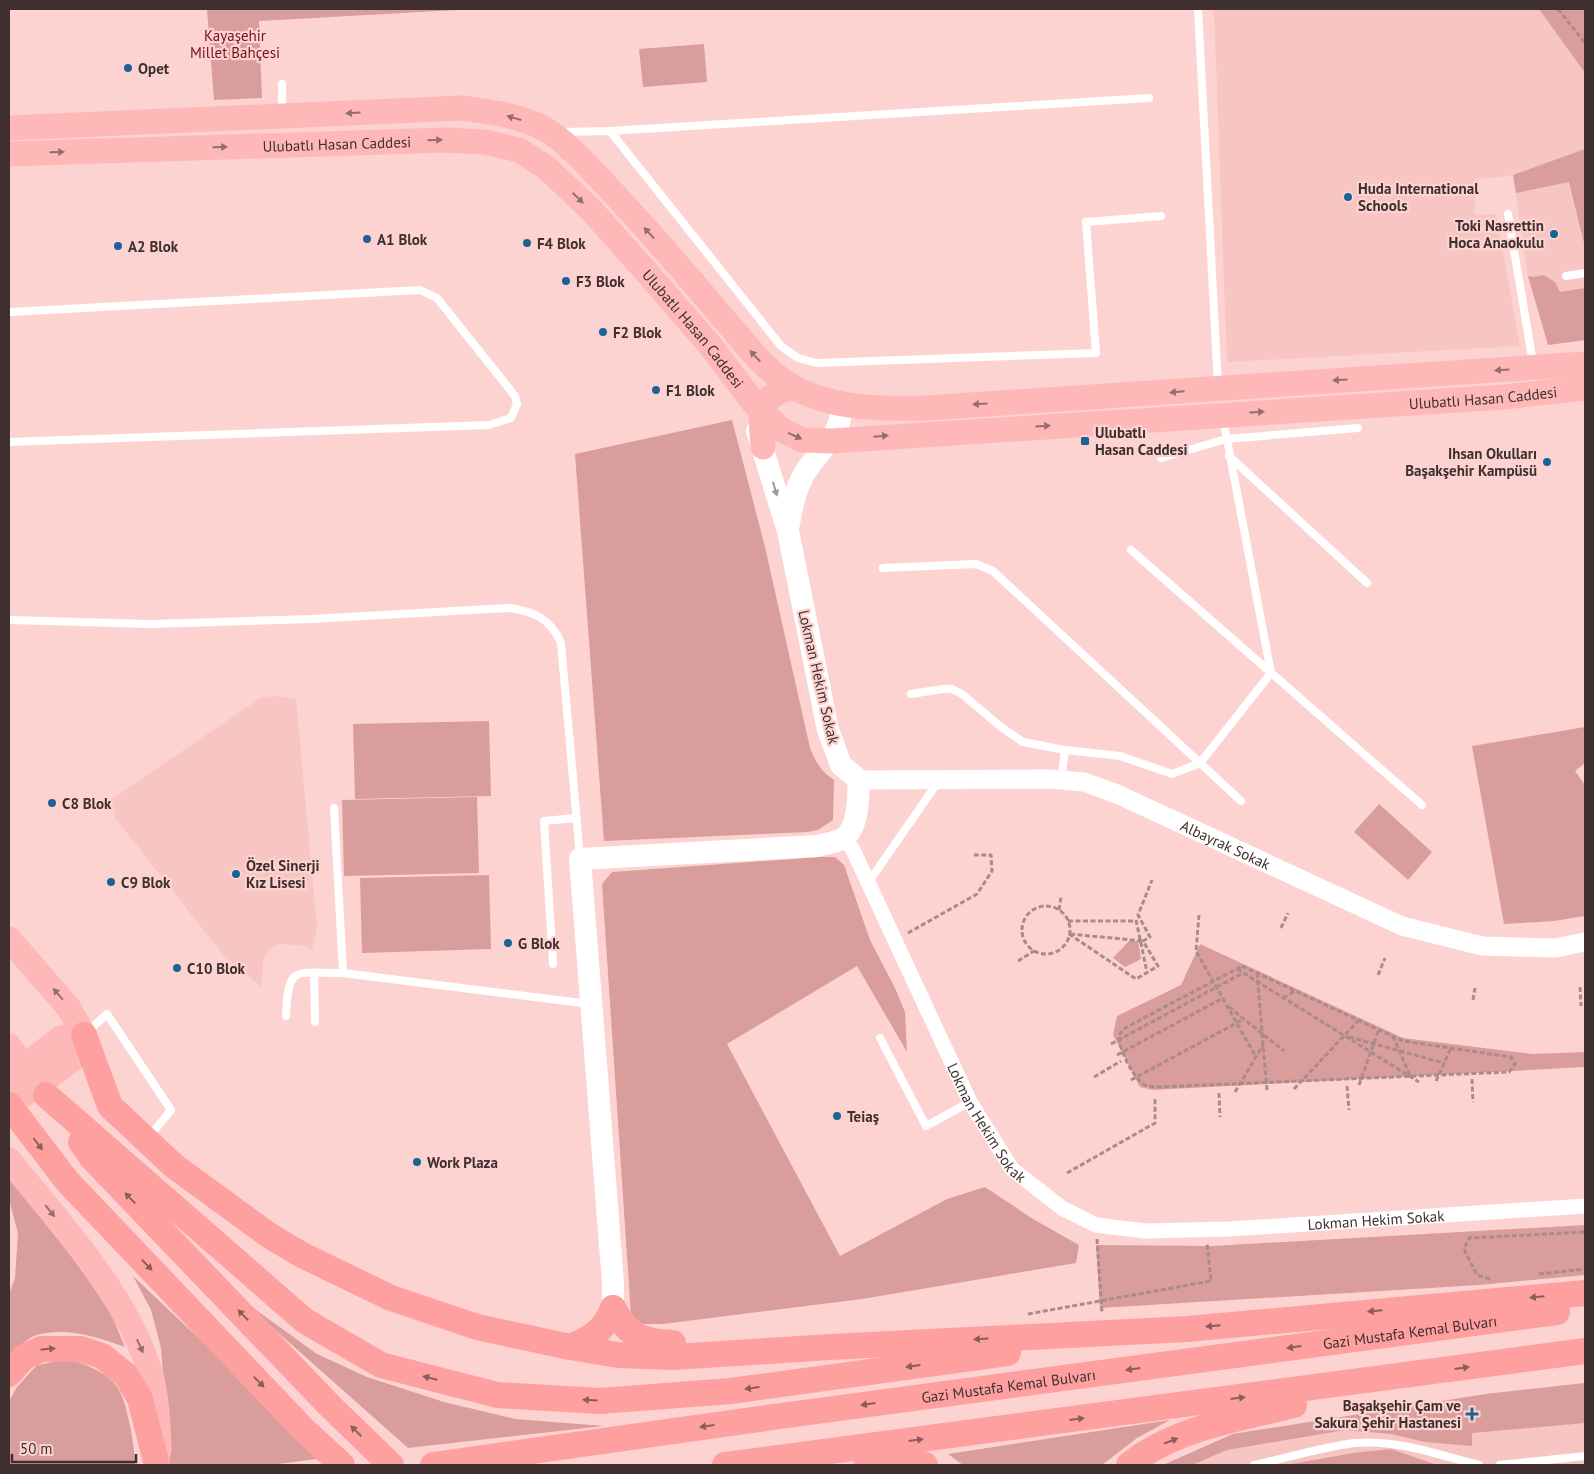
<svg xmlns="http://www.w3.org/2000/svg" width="1594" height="1474" viewBox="0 0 1594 1474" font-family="'PT Sans',sans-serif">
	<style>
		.built { fill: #f7c5c2 }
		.green { fill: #d99d9b }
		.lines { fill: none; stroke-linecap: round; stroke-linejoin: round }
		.path { stroke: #aa8b8a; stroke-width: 3; stroke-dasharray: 5 2.5; stroke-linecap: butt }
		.service { stroke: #fff; stroke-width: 8 }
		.minor { stroke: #fff; stroke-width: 15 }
		.tertiary { stroke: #fff; stroke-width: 19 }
		.secondary { stroke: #fff; stroke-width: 22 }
		.primary { stroke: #feb8b8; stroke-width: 25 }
		.trunk { stroke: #fea0a0; stroke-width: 26 }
		.oneway { fill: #956d6d }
		.oneway2 { fill: #9f9797 }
		.oneway3 { fill: #8b5c5c }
		.poi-dot { fill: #1c6296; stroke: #fdd3d1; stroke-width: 2 }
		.labels { text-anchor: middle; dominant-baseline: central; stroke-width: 4.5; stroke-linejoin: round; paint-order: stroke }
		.park-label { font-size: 15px; fill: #750e1c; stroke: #fdd3d1 }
		.poi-label { font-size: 15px; font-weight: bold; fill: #3f2f2f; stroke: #fdd3d1; text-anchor: start }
		.street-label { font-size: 15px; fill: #3f2f2f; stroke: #fdd3d1 }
	</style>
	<rect width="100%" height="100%" fill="#fdd3d1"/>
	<!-- built -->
	<path class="built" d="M 1214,9 L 1539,9 L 1585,73 L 1585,340 L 1548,345 L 1528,276 L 1513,175 L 1474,180 L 1475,215 L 1496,214 L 1520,346 L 1227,362 Z
		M 279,696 L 296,699 L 317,928 L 312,950 L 305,946 L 285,944 L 275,945 L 268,951 L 263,960 L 262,987 L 224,956 L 116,819 L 110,800 L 262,697 Z
		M 1585,1383 L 1585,1465 L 1163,1465 L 1233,1434 L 1486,1394 Z"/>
	<!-- green -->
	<path class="green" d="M 207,9 L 475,9 L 259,21 L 262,98 L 214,100 Z
		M 1539,9 L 1585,9 L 1585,73 Z
		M 704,44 L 707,82 L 643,87 L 639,49 Z
		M 1585,149 L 1585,247 L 1569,182 L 1516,193 L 1513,175 Z
		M 1544,275 L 1555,282 L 1560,292 L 1585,288 L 1585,340 L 1548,345 L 1528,276 L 1534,277 Z
		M 732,420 L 765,547 L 810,748 C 816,763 821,771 834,780 L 833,820 L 818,830 L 807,832 L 604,841 L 575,454 Z
		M 489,721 L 491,796 L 355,799 L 353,724 Z
		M 1585,727 L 1585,763 L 1575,771 L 1585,785 L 1585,916 L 1554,921 L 1504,924 L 1472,746 Z
		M 477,797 L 479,873 L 344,876 L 342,800 Z
		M 1379,804 L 1432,852 L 1408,880 L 1354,832 Z
		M 820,857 L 835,857 L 844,865 L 870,940 L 895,988 L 905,1012 L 907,1052 L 857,966 L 727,1044 L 840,1256 L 947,1199 L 985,1187 L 1033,1219 L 1079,1245 L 1076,1263 L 862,1299 L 663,1324 L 639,1324 L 631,1315 L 602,884 L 612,872 Z
		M 489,875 L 491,949 L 362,953 L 360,878 Z
		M 1129,941 L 1138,941 L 1141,959 L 1125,967 L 1113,958 Z
		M 1200,944 L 1403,1038 L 1533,1054 L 1585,1052 L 1585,1067 L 1152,1090 L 1140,1087 L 1113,1035 L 1117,1016 L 1181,985 Z
		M 9,1177 L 39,1211 L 109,1309 L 125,1347 C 97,1337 67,1327 37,1335 C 28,1337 17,1349 9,1355 L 9,1294 L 15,1278 L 18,1233 L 9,1200 Z
		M 1585,1225 L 1585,1275 L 1479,1285 L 1100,1308 L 1096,1245 L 1212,1246 Z
		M 133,1276 L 325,1458 L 270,1465 L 170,1465 L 161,1348 L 151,1310 Z
		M 238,1297 L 317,1354 L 367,1377 L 444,1402 L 515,1419 L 604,1426 L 408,1448 Z
		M 68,1359 C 85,1364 102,1370 115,1384 C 127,1397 135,1448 135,1465 L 9,1465 L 9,1401 L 17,1387 L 37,1365 Z
		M 1585,1383 L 1585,1423 L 1472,1433 L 1472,1446 L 1425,1442 L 1391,1434 L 1345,1430 L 1227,1450 L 1192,1465 L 1163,1465 L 1233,1434 L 1486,1394 Z
		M 1170,1420 L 1137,1438 L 1102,1465 L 963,1465 L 948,1454 Z
		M 1391,1449 L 1437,1465 L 1286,1465 L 1353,1453 Z"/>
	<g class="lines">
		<!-- path -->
		<path class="path" d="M 1558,9 L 1585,43
			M1022 930a24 24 0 1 1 48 0a24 24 0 1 1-48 0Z
			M 1059,910 L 1061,897
			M 1199,915 L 1196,951 L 1256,1057
			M 1136,920 L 1147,972
			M 1068,921 L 1135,921
			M 1281,928 L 1288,913
			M 908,933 L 977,894 L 992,871 L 991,855 L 974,855
			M 1069,934 L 1136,979 L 1158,966 L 1143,941 L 1150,937 L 1138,915 L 1152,880
			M 1070,934 L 1143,941
			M 1018,961 L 1034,951
			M 1242,966 L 1403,1041 L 1511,1057 L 1515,1064 L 1509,1072 L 1159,1087 C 1156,1086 1151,1087 1147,1086 C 1134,1081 1118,1048 1119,1035 L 1125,1028 Z
			M 1237,969 L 1419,1082
			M 1257,973 L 1267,1090
			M 1378,975 L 1385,958
			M 1580,987 L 1581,1006
			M 1283,998 L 1295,991
			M 1473,1000 L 1475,988
			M 1229,1007 L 1284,1051
			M 1393,1036 L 1410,1076
			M 1349,1037 L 1444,1063
			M 1111,1044 L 1243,973
			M 1117,1055 L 1223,998
			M 1094,1077 L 1121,1061
			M 1472,1079 L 1473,1102
			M 1131,1080 L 1244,1019
			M 1436,1081 L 1451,1048
			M 1359,1085 L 1379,1029
			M 1347,1086 L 1349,1110
			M 1294,1089 L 1359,1020
			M 1235,1092 L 1263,1045
			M 1219,1093 L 1220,1117
			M 1067,1173 L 1155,1123 L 1155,1097
			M 1097,1239 L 1102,1313
			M 1539,1274 L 1585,1269
			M 1490,1279 L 1477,1275 L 1464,1249 L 1469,1238 L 1585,1232
			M 1028,1314 L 1211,1281 L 1207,1243"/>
		<!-- service -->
		<path class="service" d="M 1198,9 L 1218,386
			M 282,84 L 282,112
			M 610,131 L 781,346 L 798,358 L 817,363 L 1096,353 L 1086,222 L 1161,216
			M 561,132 L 610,131 L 1149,98
			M 1508,214 L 1533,363
			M 1566,276 L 1585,273
			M 9,312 L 420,290 L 437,298 L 515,396 L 517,404 L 511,418 L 489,425 L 9,442
			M 1229,456 L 1367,583
			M 1161,458 L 1226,439 L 1358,428
			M 1131,550 L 1422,805
			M 883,568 L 976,564 L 993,571 L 1241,801
			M 9,620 L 152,624 L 312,619 L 508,608 C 534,611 551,619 561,643 L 580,857
			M 911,694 L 943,689 L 952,689 L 962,694 L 1001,727 L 1023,742 L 1065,750 L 1120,756 L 1172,774 L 1200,763 L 1271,673 L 1223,418
			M 1061,780 L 1065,750
			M 334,808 L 343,973 L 590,1004
			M 868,883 L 938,782
			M 553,964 L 544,821 L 576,818
			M 314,973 L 315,1022
			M 286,1016 C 288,962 296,974 343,973
			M 87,1032 L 107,1014 L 171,1110 L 149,1137
			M 880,1038 L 926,1126 L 970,1102
			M 1254,1465 C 1287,1458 1322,1447 1355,1443 C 1396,1439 1439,1455 1479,1465
			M 1500,1465 L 1585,1456"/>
		<!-- minor -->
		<path class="minor" id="s1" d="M 844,838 L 853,850 L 970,1102 L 1012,1169 L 1062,1208 L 1096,1225 L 1145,1231 L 1230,1229 L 1585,1206"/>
		<!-- tertiary -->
		<path class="tertiary" id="s2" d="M 859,780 L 1049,779 L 1084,782 L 1117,794 L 1402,926 L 1482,946 L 1555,948 L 1585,942"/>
		<!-- secondary -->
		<path class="secondary" d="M 788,528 C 792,510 794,492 803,476 C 816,451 846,435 840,403
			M 613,1308 L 613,1283 L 580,859 L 817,846 C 825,844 837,842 844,838 C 859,827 858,797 859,780 L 841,765 L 828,730 L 788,531 L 757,431"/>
		<!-- primary -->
		<g class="primary">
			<path d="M 9,128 L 462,108 C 491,112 525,116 550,132 C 574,149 598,177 618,198 C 654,237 689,277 723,318 C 745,342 764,371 793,387 C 833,409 882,409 926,408 L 1585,364"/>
			<path id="s3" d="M 9,154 L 445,140 L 485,142 L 519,150 L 547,168 L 593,212 L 649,275 L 709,344 L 753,402 L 780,429 L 802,440 L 832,441 L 1504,397 L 1585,388"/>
			<path d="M 763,447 C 761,413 754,398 793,387"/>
			<path d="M 9,939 L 69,1008 L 84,1035 L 76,1057 L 9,1105"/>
			<path d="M 9,1046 L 34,1079"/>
			<path d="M 9,1078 L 61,1038 L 84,1035"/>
			<path d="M 9,1160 C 58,1221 119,1286 146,1360 C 157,1387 158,1421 159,1450"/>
		</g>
		<!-- trunk -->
		<g class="trunk">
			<path d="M 84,1035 L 110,1106 L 174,1166 L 270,1236 L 302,1255 L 391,1298 L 477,1327 L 570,1347 L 618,1355 L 673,1357 L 831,1347 L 1187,1329 L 1585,1293"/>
			<path d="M 46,1095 L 305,1321 L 381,1365 L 497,1395 L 600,1401 L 731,1391 L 1008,1353"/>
			<path d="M 9,1105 L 67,1181 L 303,1429 L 342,1465"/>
			<path d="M 81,1142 L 93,1159 L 329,1405 L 391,1465"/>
			<path d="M 613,1308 C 629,1336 640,1342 673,1343"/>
			<path d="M 570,1347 C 592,1338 604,1331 613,1308"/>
			<path d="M 9,1374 L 24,1357 L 41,1349 L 81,1349 L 102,1356 L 126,1375 L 140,1399 L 157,1465"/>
			<path d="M 866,1459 L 903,1460 L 925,1465"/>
			<path id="s4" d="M 433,1465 L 773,1417 L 1557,1312"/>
			<path d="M 725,1465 L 1585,1351"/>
			<path d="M 1129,1465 C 1174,1428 1239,1419 1294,1405"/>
		</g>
	</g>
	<!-- one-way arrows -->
	<defs><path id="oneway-solid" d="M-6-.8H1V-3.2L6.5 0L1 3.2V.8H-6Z" transform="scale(1.25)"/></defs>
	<g class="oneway">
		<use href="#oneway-solid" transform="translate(353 113) rotate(177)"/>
		<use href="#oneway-solid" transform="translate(514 118) rotate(-164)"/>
		<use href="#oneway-solid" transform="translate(435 140) rotate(-2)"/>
		<use href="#oneway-solid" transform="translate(220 147) rotate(-2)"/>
		<use href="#oneway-solid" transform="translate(57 152) rotate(-2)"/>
		<use href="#oneway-solid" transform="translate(578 198) rotate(44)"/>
		<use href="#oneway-solid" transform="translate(649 233) rotate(-133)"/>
		<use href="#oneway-solid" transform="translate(755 356) rotate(-133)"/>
		<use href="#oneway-solid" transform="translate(1502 370) rotate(176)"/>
		<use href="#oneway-solid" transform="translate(1340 380) rotate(176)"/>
		<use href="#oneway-solid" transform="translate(1177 392) rotate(175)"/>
		<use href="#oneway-solid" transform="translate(980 404) rotate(177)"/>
		<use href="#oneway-solid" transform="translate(1257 412) rotate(-3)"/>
		<use href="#oneway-solid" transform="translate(1043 426) rotate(-3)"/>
		<use href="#oneway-solid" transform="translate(795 436) rotate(24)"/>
		<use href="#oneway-solid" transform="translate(881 436) rotate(-5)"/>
		<use href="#oneway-solid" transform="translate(58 994) rotate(-131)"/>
		<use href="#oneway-solid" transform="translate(50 1211) rotate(51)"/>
		<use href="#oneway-solid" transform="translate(140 1346) rotate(66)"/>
	</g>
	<use class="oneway2" href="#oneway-solid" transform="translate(775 489) rotate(74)"/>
	<g class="oneway3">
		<use href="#oneway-solid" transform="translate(38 1144) rotate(53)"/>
		<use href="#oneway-solid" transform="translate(130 1198) rotate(-134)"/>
		<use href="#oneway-solid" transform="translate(147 1265) rotate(46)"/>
		<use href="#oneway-solid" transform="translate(1537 1297) rotate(175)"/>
		<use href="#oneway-solid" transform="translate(1375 1311) rotate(175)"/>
		<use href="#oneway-solid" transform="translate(243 1315) rotate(-134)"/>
		<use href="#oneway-solid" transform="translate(1213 1326) rotate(175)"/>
		<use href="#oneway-solid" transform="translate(981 1339) rotate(177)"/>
		<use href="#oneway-solid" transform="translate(1294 1347) rotate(172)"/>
		<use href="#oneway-solid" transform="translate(48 1349) rotate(-6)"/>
		<use href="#oneway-solid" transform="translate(913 1366) rotate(172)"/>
		<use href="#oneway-solid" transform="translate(1462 1368) rotate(-8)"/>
		<use href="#oneway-solid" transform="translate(1133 1369) rotate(172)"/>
		<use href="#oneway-solid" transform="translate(430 1378) rotate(-166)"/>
		<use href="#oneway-solid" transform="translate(259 1382) rotate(46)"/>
		<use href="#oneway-solid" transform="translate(752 1388) rotate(172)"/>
		<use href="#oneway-solid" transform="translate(1238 1398) rotate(-7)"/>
		<use href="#oneway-solid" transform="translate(590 1400) rotate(-177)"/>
		<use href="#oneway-solid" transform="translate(868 1404) rotate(172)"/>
		<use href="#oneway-solid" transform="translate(1077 1419) rotate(-7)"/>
		<use href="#oneway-solid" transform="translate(707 1426) rotate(172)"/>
		<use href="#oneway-solid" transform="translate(356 1431) rotate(-136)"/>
		<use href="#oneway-solid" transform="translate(916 1440) rotate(-7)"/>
		<use href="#oneway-solid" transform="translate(1171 1441) rotate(-21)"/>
	</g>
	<!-- markers -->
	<g class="poi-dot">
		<circle cx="128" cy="68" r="5"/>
		<circle cx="1348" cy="197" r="5"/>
		<circle cx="1554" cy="234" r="5"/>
		<circle cx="367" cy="239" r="5"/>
		<circle cx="527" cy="243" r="5"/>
		<circle cx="118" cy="246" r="5"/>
		<circle cx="566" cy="281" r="5"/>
		<circle cx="603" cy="332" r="5"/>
		<circle cx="656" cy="390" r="5"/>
		<rect x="1080" y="436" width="10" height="10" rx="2.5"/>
		<circle cx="1547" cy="462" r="5"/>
		<circle cx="52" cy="803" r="5"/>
		<circle cx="236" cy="874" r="5"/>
		<circle cx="111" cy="882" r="5"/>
		<circle cx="508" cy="943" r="5"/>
		<circle cx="177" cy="968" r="5"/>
		<circle cx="837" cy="1116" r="5"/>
		<circle cx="417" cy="1162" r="5"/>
		<path d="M1469.5 1406.5h5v5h5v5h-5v5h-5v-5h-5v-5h5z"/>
	</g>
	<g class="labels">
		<!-- park labels -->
		<g class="park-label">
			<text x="235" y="35">Kayaşehir<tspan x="235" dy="17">Millet Bahçesi</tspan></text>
		</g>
		<!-- poi labels -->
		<g class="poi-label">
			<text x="138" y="68">Opet</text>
			<text x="1358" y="188">Huda International<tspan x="1358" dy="17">Schools</tspan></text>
			<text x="1544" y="225" text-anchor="end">Toki Nasrettin<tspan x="1544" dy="17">Hoca Anaokulu</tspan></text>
			<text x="377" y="239">A1 Blok</text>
			<text x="537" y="243">F4 Blok</text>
			<text x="128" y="246">A2 Blok</text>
			<text x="576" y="281">F3 Blok</text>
			<text x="613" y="332">F2 Blok</text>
			<text x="666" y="390">F1 Blok</text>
			<text x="1095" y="432">Ulubatlı<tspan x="1095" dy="17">Hasan Caddesi</tspan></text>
			<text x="1537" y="453" text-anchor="end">Ihsan Okulları<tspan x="1537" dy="17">Başakşehir Kampüsü</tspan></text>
			<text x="62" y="803">C8 Blok</text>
			<text x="246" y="865">Özel Sinerji<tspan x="246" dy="17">Kız Lisesi</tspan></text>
			<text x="121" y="882">C9 Blok</text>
			<text x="518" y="943">G Blok</text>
			<text x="187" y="968">C10 Blok</text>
			<text x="847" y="1116">Teiaş</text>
			<text x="427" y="1162">Work Plaza</text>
			<text x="1461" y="1405" text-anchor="end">Başakşehir Çam ve<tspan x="1461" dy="17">Sakura Şehir Hastanesi</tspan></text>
		</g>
		<!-- street labels -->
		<g class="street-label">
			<text stroke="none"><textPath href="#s3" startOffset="328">Ulubatlı Hasan Caddesi</textPath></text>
			<text stroke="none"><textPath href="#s3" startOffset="762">Ulubatlı Hasan Caddesi</textPath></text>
			<text stroke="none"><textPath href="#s3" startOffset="1602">Ulubatlı Hasan Caddesi</textPath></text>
			<text transform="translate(819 677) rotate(77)">Lokman Hekim Sokak</text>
			<text stroke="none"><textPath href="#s2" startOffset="380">Albayrak Sokak</textPath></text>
			<text stroke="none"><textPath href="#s1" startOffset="319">Lokman Hekim Sokak</textPath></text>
			<text stroke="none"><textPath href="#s1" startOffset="754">Lokman Hekim Sokak</textPath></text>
			<text stroke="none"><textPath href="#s4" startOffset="986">Gazi Mustafa Kemal Bulvarı</textPath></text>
			<text stroke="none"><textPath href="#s4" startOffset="581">Gazi Mustafa Kemal Bulvarı</textPath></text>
		</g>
	</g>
	<!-- border -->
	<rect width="1594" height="1474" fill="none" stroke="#3f2f2f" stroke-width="20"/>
	<!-- scale -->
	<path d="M12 1454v8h124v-8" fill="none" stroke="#3f2f2f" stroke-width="2.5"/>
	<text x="20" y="1454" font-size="15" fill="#3f2f2f" stroke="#fdd3d1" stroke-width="4" paint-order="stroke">50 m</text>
</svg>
